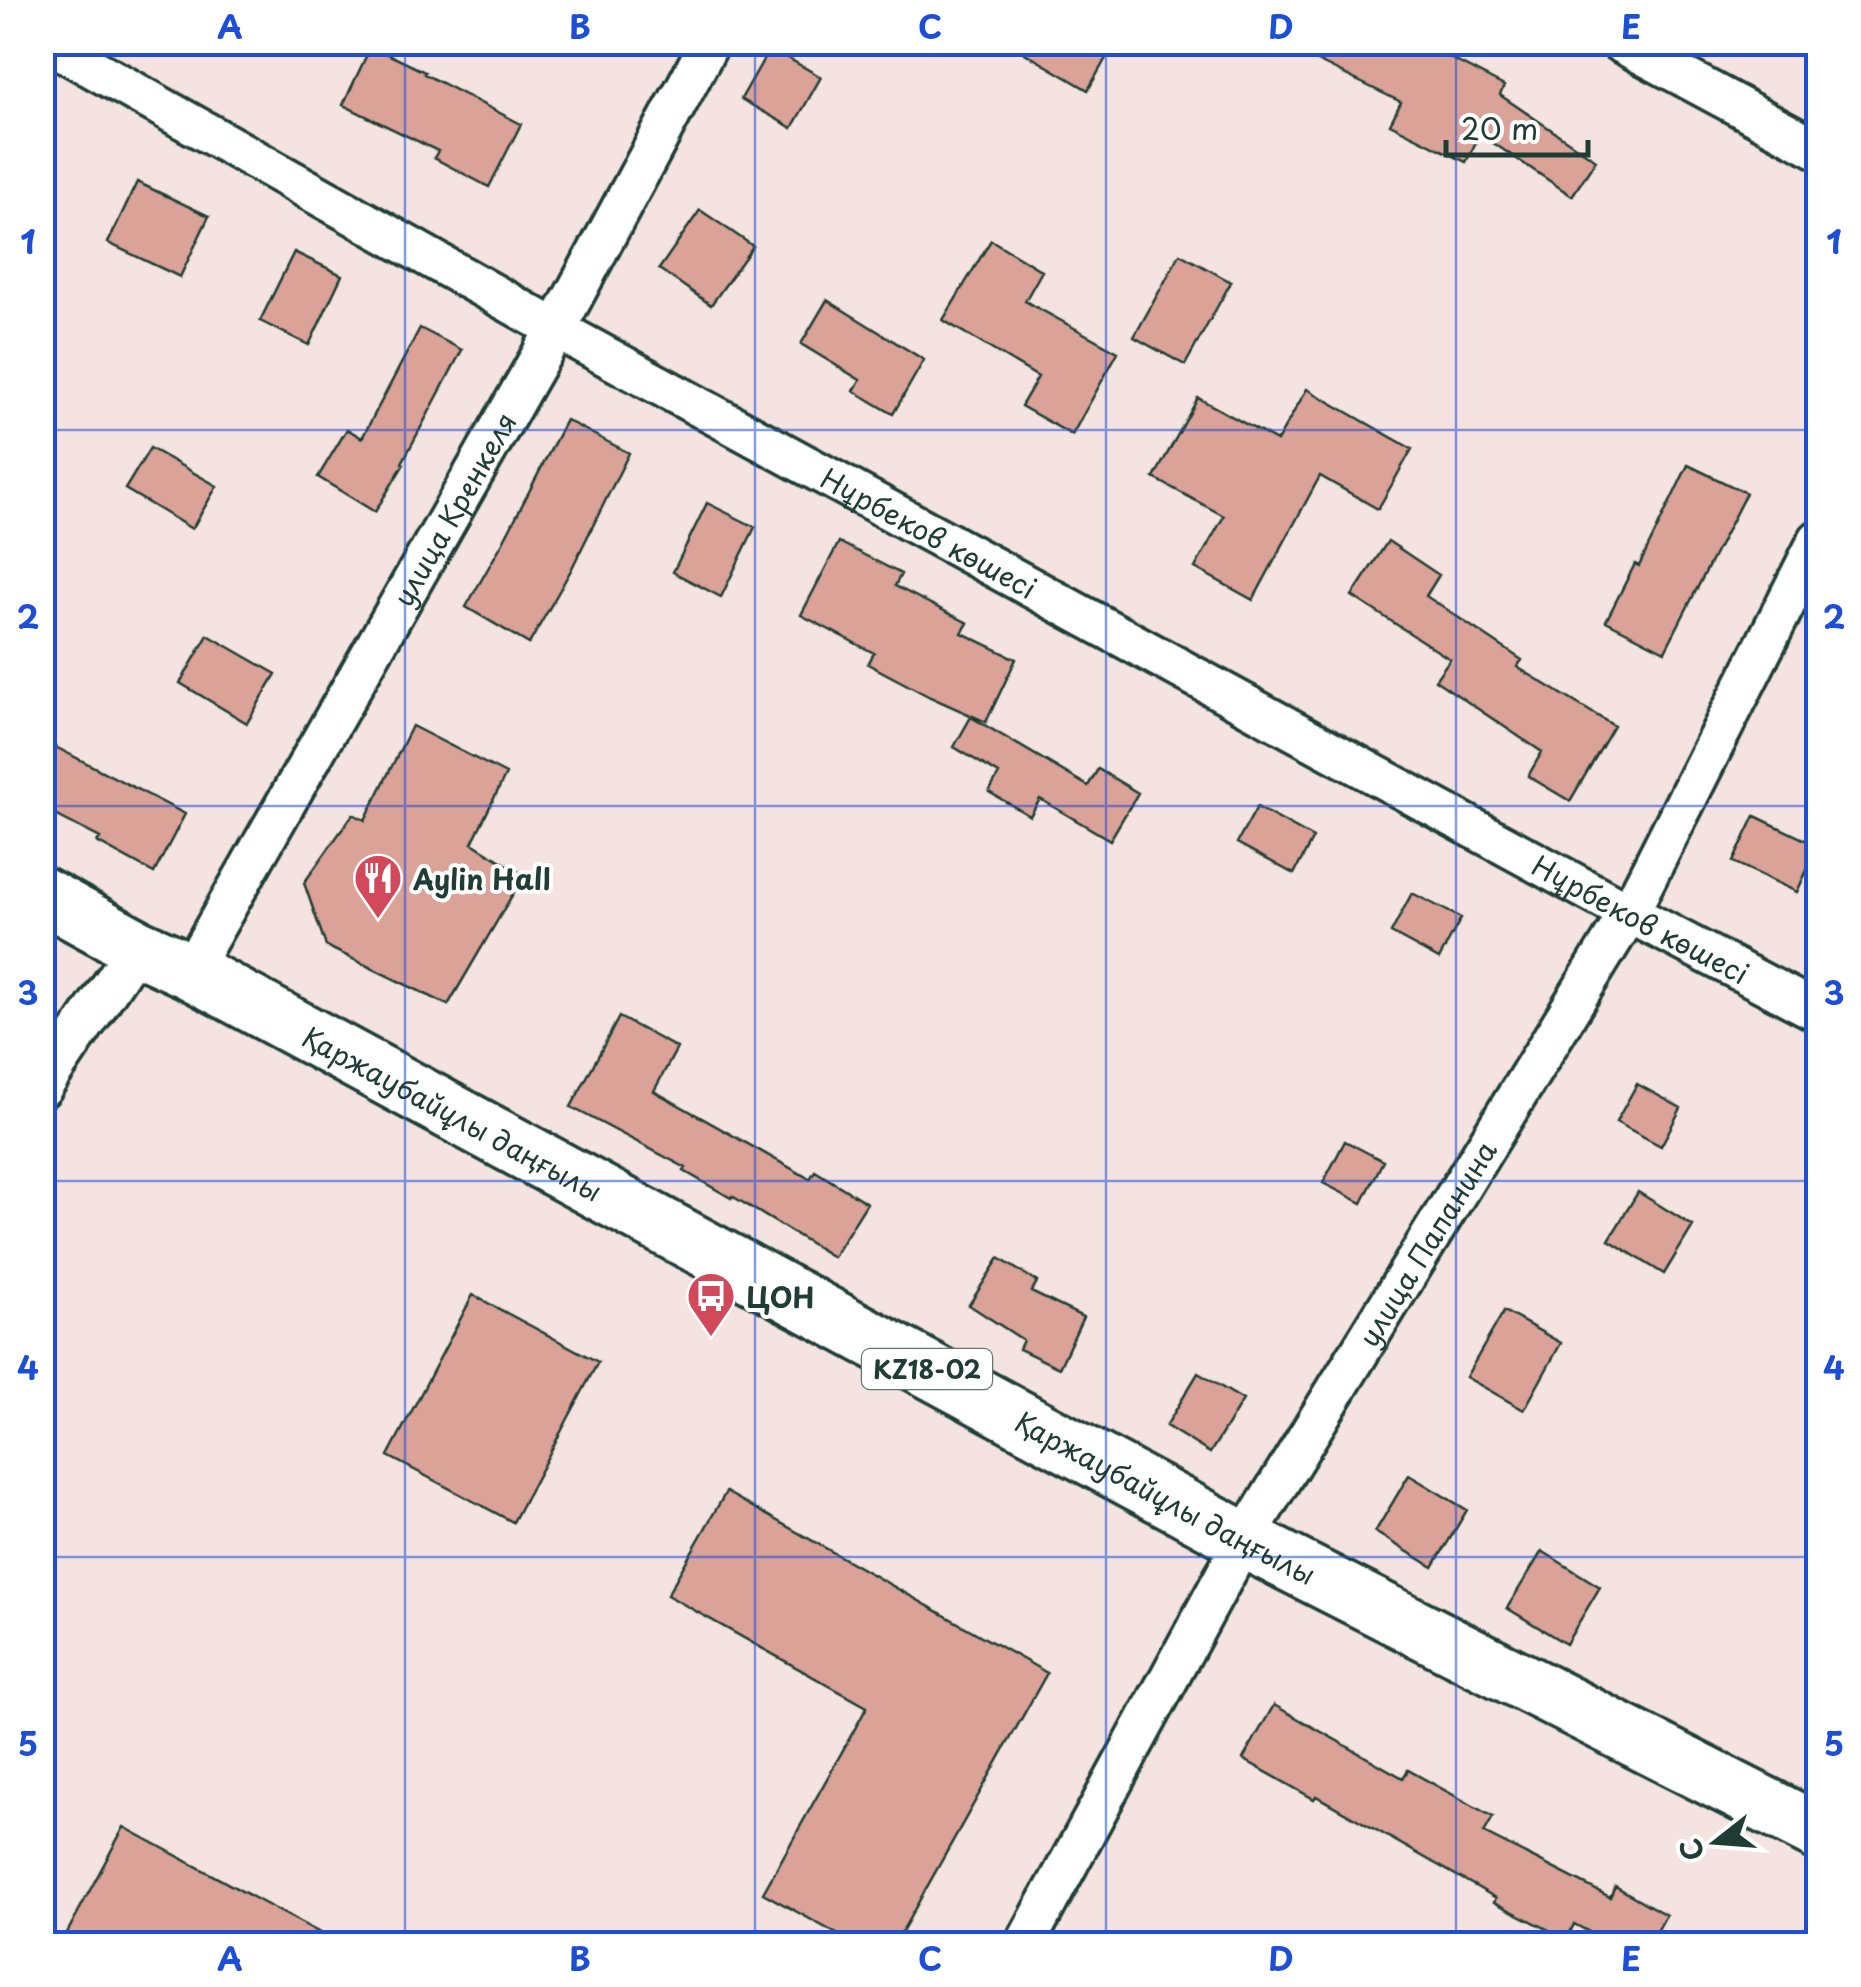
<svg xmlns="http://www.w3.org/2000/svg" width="1861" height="1987" viewBox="0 0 1861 1987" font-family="'Playpen Sans',sans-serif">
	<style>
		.building { fill: #dba297; stroke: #1f3d34; stroke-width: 2.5 }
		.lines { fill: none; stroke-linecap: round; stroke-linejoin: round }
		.street-casing { stroke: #1f3d34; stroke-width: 45 }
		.highway-casing { stroke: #1f3d34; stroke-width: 62 }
		.street { stroke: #fff; stroke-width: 38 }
		.highway { stroke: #fff; stroke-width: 55 }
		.grid { fill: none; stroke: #1d4ed8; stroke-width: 2.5; stroke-opacity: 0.55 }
		.labels { text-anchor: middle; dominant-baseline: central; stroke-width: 8; stroke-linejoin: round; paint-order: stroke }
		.shield { fill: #fff; stroke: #627771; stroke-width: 2.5 }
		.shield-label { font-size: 25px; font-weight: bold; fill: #1f3d34 }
		.street-label { font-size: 28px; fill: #1f3d34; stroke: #fff }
		.poi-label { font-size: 28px; font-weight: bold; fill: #1f3d34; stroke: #fff; text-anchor: start }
		.neatline { fill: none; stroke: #1d4ed8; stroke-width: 4 }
		.grid-label { font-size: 32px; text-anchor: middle; font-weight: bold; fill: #1d4ed8 }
	</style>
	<rect width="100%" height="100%" fill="#f4e3e0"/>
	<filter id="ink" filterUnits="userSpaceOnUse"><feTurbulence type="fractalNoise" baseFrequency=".01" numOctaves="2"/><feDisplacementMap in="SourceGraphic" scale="20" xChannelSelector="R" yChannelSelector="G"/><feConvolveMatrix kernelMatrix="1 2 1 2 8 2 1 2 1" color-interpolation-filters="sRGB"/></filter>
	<g filter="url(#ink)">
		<!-- building -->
		<path class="building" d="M 1006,42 L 1115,42 L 1088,90 Z
			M 1278,42 L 1419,42 L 1504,86 L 1500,95 L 1596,160 L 1572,196 L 1480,134 L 1466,162 L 1390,124 L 1401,102 Z
			M 371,46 L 425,72 L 424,74 L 521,124 L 489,187 L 434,158 L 438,151 L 343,105 Z
			M 770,48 L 821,77 L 792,128 L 741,99 Z
			M 137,182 L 209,216 L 180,277 L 108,243 Z
			M 700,210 L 753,246 L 711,305 L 659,269 Z
			M 991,240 L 1042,271 L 1025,301 L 1118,352 L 1072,435 L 1021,406 L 1038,377 L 943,320 Z
			M 294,252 L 342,275 L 309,345 L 260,321 Z
			M 1180,254 L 1231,282 L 1185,365 L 1134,337 Z
			M 827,300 L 924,360 L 893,414 L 854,391 L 860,380 L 801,344 Z
			M 420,328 L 462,350 L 402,463 L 404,464 L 375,512 L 318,477 L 347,429 L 362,438 Z
			M 1307,389 L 1412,449 L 1378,509 L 1320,476 L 1253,600 L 1195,568 L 1224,516 L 1154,478 L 1198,398 L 1277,441 Z
			M 566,420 L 629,453 L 571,570 L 529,644 L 466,607 L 503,542 Z
			M 150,448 L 217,486 L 192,529 L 125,489 Z
			M 1688,465 L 1746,493 L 1665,651 L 1606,621 L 1635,564 L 1639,566 Z
			M 707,503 L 755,527 L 721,597 L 673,572 Z
			M 1388,541 L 1439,575 L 1426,596 L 1522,660 L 1517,667 L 1614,726 L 1570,801 L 1528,776 L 1542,752 L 1435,680 L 1450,659 L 1352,596 Z
			M 839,542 L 901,574 L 895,586 L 968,623 L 962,633 L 1016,659 L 986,722 L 930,697 L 868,664 L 874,653 L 801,615 Z
			M 208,635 L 276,674 L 247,723 L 180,683 Z
			M 971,717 L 1088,786 L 1098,769 L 1138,793 L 1110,840 L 1040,799 L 1030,816 L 989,792 L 999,774 L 954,747 Z
			M 412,726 L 506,774 L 472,843 L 524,875 L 448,1005 L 326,946 L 304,883 L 353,814 L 365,820 Z
			M 42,740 L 185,814 L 154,873 L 97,842 L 100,838 L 42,808 Z
			M 1257,807 L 1313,838 L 1294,874 L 1237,843 Z
			M 1755,816 L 1818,846 L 1797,892 L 1733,862 Z
			M 1412,893 L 1461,918 L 1439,959 L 1391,933 Z
			M 619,1017 L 677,1048 L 654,1091 L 810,1179 L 815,1171 L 867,1203 L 833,1257 L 732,1196 L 731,1198 L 684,1171 L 686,1168 L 571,1107 Z
			M 1637,1084 L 1681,1108 L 1661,1146 L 1616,1122 Z
			M 1345,1141 L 1383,1161 L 1362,1203 L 1323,1183 Z
			M 1638,1192 L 1693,1226 L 1664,1274 L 1609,1240 Z
			M 999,1258 L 1037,1282 L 1031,1292 L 1083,1317 L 1059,1368 L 1019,1349 L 1023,1340 L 969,1305 Z
			M 473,1295 L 598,1362 L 513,1522 L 388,1456 Z
			M 1504,1311 L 1561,1343 L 1524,1410 L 1466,1377 Z
			M 1198,1373 L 1243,1400 L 1210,1453 L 1166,1426 Z
			M 1409,1475 L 1467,1510 L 1433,1567 L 1375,1532 Z
			M 726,1492 L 1047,1673 L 895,1944 L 855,1944 L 763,1893 L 867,1707 L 667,1595 Z
			M 1542,1551 L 1600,1587 L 1566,1644 L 1507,1608 Z
			M 1274,1705 L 1403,1778 L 1408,1770 L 1493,1817 L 1484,1833 L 1610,1897 L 1615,1886 L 1666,1915 L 1650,1944 L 1612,1944 L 1574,1924 L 1567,1939 L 1494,1902 L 1496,1898 L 1316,1796 L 1314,1799 L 1243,1759 Z
			M 124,1827 L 273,1908 L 341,1944 L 61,1944 Z"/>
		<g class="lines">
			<!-- street casing -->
			<g class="street-casing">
				<g id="street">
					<path id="s1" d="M 46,42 L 556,329 L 1629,913 L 1818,1012"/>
					<path d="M 1619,42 L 1818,149"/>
					<path id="s2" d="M 190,971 L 556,329 L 710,42"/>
					<path d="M 42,1088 L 137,947"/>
					<path id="s3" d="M 1025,1944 L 1244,1540 L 1629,913 L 1818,540"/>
				</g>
			</g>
			<!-- highway casing -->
			<g class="highway-casing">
				<g id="highway">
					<path id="s4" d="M 42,895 L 137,947 L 190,971 L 1244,1540 L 1818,1832"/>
				</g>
			</g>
			<!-- street -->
			<use href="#street" class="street"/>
			<!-- highway -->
			<use href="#highway" class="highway"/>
		</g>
	</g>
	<!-- grid -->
	<path class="grid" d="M 405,42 L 405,1944M 755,42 L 755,1944M 1106,42 L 1106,1944M 1456,42 L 1456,1944M 42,430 L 1818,430M 42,806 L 1818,806M 42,1181 L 1818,1181M 42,1557 L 1818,1557"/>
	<!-- icons -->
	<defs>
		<g id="restaurant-pin" transform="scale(2.5)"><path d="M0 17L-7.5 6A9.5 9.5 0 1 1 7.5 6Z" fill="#d1495b" stroke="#fff"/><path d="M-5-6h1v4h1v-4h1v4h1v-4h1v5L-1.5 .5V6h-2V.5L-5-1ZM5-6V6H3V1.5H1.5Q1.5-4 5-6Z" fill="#fff"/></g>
		<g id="bus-pin" transform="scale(2.5)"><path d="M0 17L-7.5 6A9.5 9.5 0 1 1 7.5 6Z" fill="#d1495b" stroke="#fff"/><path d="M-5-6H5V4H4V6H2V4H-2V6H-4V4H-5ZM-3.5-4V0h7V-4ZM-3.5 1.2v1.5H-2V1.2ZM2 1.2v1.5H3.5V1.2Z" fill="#fff"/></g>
	</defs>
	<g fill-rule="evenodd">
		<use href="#restaurant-pin" x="378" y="878"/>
		<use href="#bus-pin" x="711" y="1296"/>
	</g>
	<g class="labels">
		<!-- shield labels -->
		<rect class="shield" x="862" y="1349" width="130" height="40" rx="8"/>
		<g class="shield-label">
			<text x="927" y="1369">KZ18-02</text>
		</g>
		<!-- street labels -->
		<g class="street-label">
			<text stroke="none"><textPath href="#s2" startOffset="532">улица Кренкеля</textPath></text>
			<text stroke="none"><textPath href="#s1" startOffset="1010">Нұрбеков көшесі</textPath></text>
			<text stroke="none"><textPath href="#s1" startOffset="1820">Нұрбеков көшесі</textPath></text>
			<text stroke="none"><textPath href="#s4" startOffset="465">Қаржаубайұлы даңғылы</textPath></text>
			<text stroke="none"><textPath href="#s3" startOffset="808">улица Папанина</textPath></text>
			<text stroke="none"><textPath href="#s4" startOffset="1275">Қаржаубайұлы даңғылы</textPath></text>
		</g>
		<!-- poi labels -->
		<g class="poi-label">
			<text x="413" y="878">Aylin Hall</text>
			<text x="746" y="1296">ЦОН</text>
		</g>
	</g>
	<!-- margin -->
	<rect width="1861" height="1987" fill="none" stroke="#fff" stroke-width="110"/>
	<!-- north arrow -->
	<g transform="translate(1716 1842) rotate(253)" stroke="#ffffff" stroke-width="8" paint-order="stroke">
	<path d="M0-8L18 38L0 25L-18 38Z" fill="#1f3d34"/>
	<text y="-15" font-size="28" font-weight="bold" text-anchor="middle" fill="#1f3d34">С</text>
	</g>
	<!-- scale -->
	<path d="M1446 140v15h142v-15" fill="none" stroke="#1f3d34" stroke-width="5"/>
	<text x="1461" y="140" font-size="30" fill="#1f3d34" stroke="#ffffff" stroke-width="8" paint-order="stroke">20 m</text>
	<rect x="55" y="55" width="1751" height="1877" class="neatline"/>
	<g class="grid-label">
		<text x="230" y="39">A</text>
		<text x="580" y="39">B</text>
		<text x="930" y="39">C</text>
		<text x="1281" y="39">D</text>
		<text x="1631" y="39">E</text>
		<text x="28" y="254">1</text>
		<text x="1834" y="254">1</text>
		<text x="28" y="629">2</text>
		<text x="1834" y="629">2</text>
		<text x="28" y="1005">3</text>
		<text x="1834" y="1005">3</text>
		<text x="28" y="1380">4</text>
		<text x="1834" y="1380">4</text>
		<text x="28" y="1756">5</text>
		<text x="1834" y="1756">5</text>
		<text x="230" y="1971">A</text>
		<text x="580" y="1971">B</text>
		<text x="930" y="1971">C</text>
		<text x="1281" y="1971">D</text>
		<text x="1631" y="1971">E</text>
	</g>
</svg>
